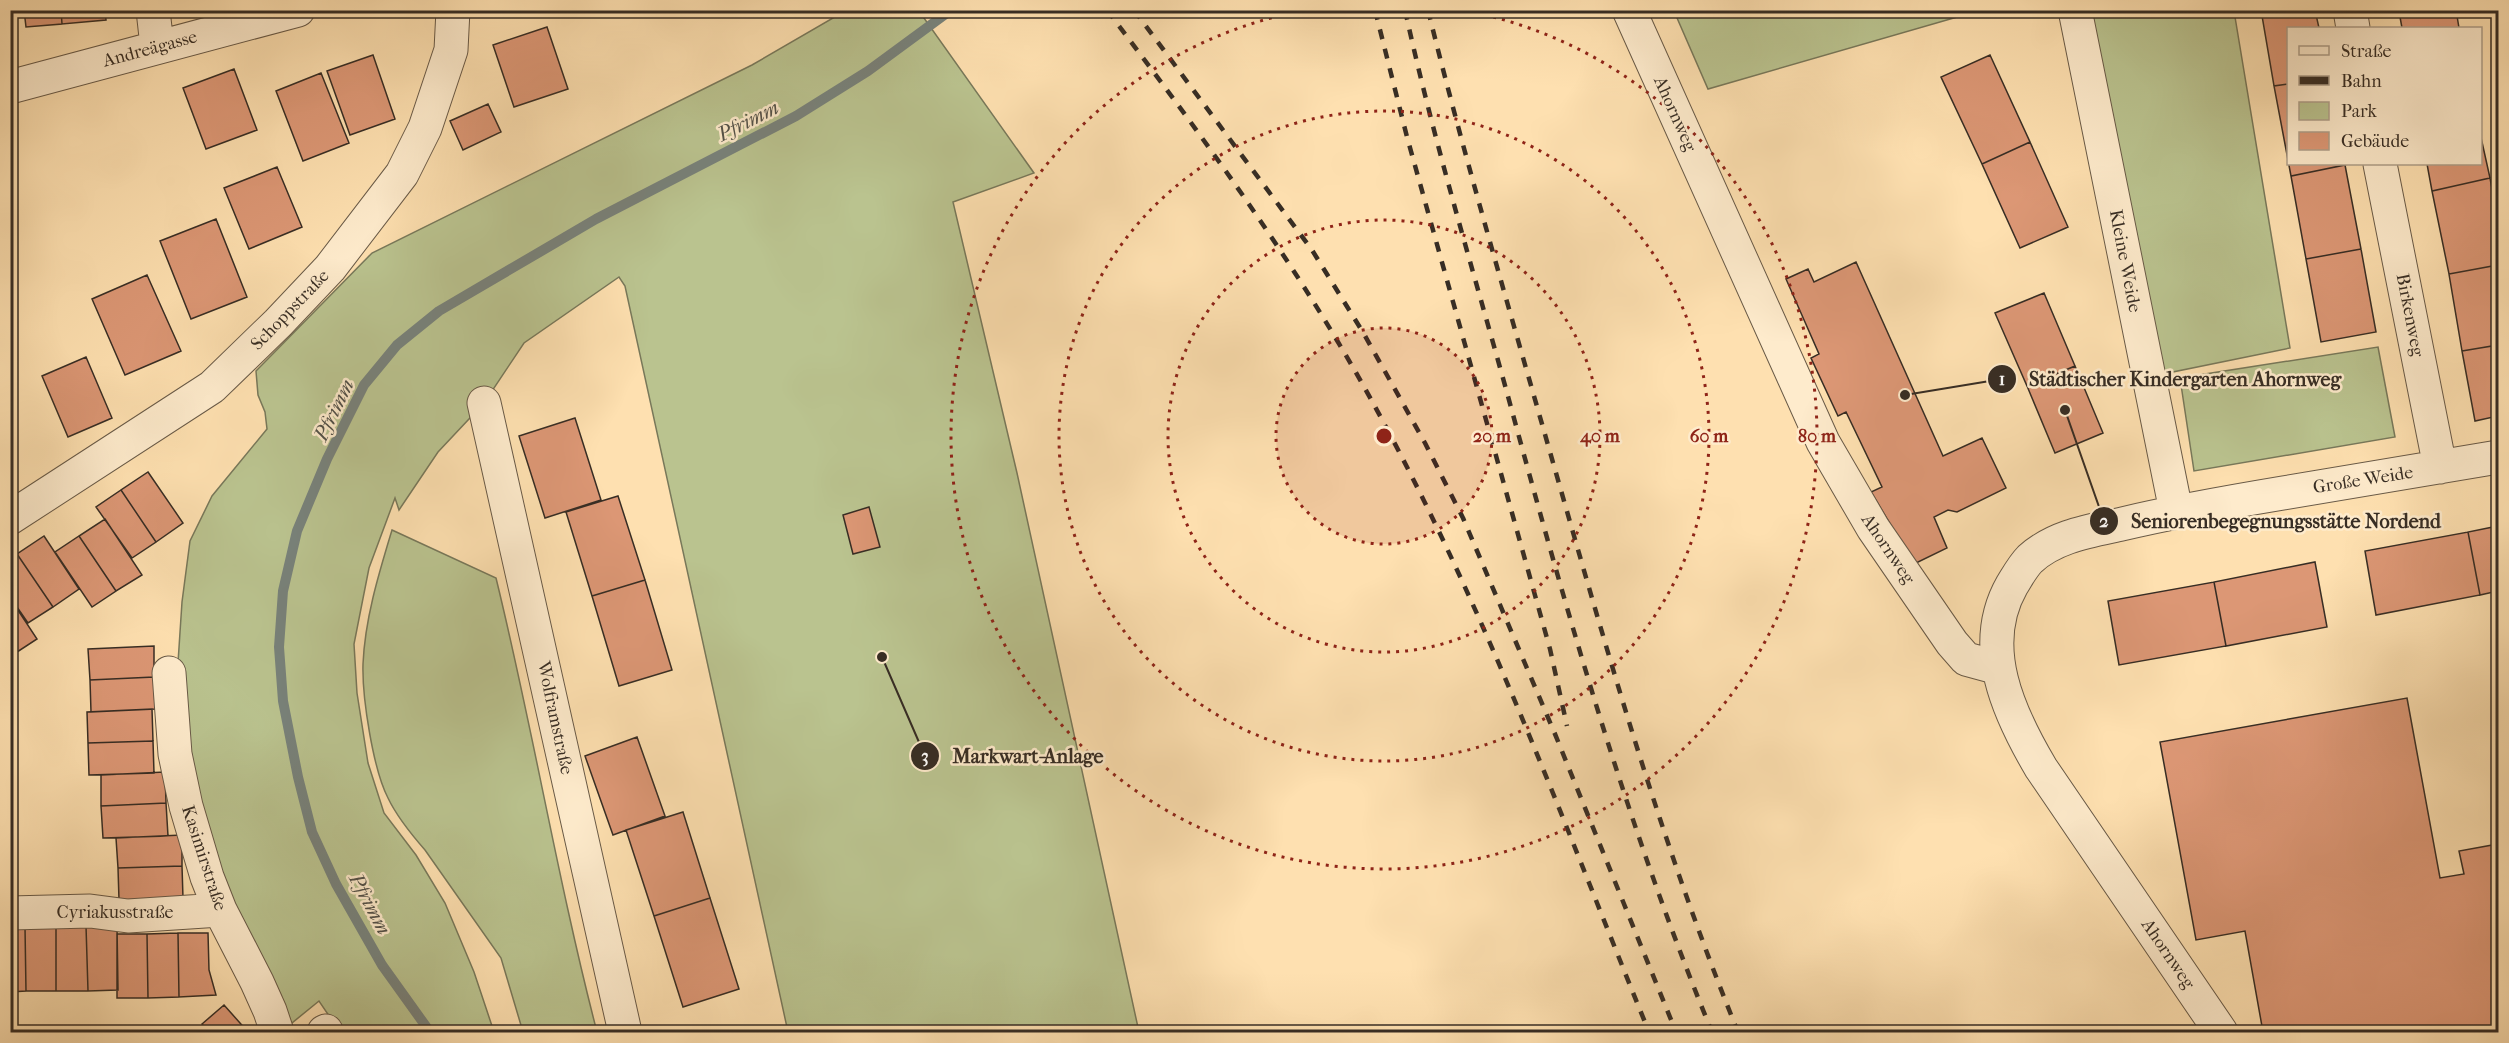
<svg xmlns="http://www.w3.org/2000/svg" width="2509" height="1043" viewBox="0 0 2509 1043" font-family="'IM FELL French Canon',serif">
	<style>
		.green { fill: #bac38f; stroke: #78785a; stroke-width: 1.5 }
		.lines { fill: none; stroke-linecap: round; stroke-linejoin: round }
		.stream { stroke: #78827b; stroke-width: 10 }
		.building { fill: #dc9775; stroke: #372d24; stroke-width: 1.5 }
		.street-casing { stroke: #695a47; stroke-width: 35 }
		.street { stroke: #feebcc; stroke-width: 33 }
		.rail { stroke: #372d24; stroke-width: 4.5; stroke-dasharray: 10 10; stroke-linecap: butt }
		.ring { fill: none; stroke: #8f2418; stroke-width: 3; stroke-dasharray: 3 6 }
		.labels { text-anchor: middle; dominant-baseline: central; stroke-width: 5; stroke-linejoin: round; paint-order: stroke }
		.street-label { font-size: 18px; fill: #372d24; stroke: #feebcc }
		.water-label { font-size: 20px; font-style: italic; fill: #525048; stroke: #feebcc }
		.centre { fill: #8f2418; stroke: #feebcc; stroke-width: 3 }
		.ring-label { font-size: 18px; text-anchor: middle; font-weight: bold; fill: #8f2418; stroke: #feebcc; stroke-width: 5; stroke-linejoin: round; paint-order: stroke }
		.leader { fill: none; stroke: #372d24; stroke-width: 2 }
		.callout-dot { fill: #372d24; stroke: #feebcc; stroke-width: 2 }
		.mark-label { font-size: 18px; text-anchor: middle; font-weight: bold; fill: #fff }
		.callout-label { font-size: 20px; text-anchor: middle; font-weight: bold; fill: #372d24; stroke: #feebcc; stroke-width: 5; stroke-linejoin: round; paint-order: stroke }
	</style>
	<rect width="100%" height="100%" fill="#fee0b0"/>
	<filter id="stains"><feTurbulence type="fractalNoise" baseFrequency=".00333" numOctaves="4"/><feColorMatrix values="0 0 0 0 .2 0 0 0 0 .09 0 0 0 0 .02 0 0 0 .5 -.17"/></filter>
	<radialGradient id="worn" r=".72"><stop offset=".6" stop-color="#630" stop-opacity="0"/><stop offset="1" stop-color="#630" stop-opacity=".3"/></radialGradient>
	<!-- green -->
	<path class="green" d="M 845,11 L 919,11 L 1034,173 L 953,202 L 1017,473 L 1139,1032 L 788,1032 L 625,286 L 619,277 L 524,343 L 484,403 L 438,452 L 399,510 L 395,498 L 369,568 L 354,644 L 357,693 L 368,763 L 384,813 L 416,855 L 445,903 L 474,972 L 494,1032 L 340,1032 L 319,1001 L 287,1027 L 213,866 L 177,678 L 182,602 L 190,541 L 212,496 L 267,429 L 265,412 L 258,395 L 256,371 L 372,253 L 752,65 Z
		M 1674,11 L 1978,11 L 1708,89 Z
		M 2079,11 L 2234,11 L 2290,348 L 2148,377 Z
		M 2378,347 L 2395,437 L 2194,471 L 2180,378 Z
		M 392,530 L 496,578 C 533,729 558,882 597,1032 L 523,1032 L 501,958 L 425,850 C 411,834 397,817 388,798 C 373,769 362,697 363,664 C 365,618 379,573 392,530 Z"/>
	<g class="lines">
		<!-- stream -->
		<path class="stream" d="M 430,1032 L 382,965 L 336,884 L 312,832 L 298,777 L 283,701 L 279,647 L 283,591 L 297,531 L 327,459 L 364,385 L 397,345 L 439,311 L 596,219 L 796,116 L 868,71 L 951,10"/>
	</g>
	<!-- building -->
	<path class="building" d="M 24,10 L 61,10 L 62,24 L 26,27 Z
		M 61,10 L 105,10 L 106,20 L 62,24 Z
		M 494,10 L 512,10 L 496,17 Z
		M 2261,10 L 2315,10 L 2319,28 L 2288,28 L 2288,84 L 2274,86 Z
		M 2399,10 L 2436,10 L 2400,17 Z
		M 2436,10 L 2456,10 L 2459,28 L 2402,28 L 2400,17 Z
		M 547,27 L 568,89 L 514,107 L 493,45 Z
		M 373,55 L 395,119 L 350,135 L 327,71 Z
		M 1990,55 L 2030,142 L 1982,164 L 1941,77 Z
		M 234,69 L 257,130 L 206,149 L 183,88 Z
		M 321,73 L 349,143 L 303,161 L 276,91 Z
		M 2288,84 L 2288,164 L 2344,164 L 2345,165 L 2291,176 L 2274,86 Z
		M 488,104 L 501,132 L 463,150 L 450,121 Z
		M 2480,133 L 2490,178 L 2432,191 L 2427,164 L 2480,164 Z
		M 2030,142 L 2068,227 L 2020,248 L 1982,164 Z
		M 2345,165 L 2361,249 L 2306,259 L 2291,176 Z
		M 277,167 L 302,227 L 249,249 L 224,188 Z
		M 2490,178 L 2498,221 L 2498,265 L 2449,274 L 2432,191 Z
		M 216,219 L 247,297 L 191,319 L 160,241 Z
		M 2361,249 L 2376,332 L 2321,342 L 2306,259 Z
		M 1856,262 L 1943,456 L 1982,438 L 2006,488 L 1957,512 L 1948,510 L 1934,517 L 1947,548 L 1914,564 L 1871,492 L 1882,487 L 1846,412 L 1838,416 L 1811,358 L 1819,354 L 1786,279 L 1808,269 L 1814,282 Z
		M 2498,265 L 2498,345 L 2462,351 L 2449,274 Z
		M 147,275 L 181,351 L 125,375 L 92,299 Z
		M 2044,293 L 2075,366 L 2027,386 L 1995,313 Z
		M 2498,345 L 2498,416 L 2475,421 L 2462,351 Z
		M 86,357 L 112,418 L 68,437 L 42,376 Z
		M 2075,366 L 2103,433 L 2055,453 L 2027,386 Z
		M 575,418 L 601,500 L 545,518 L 519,436 Z
		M 148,472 L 183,523 L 156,542 L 121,490 Z
		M 121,490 L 156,542 L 132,558 L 96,507 Z
		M 618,496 L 645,580 L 592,596 L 566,512 Z
		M 869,507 L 880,547 L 853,554 L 843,515 Z
		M 105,519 L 142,575 L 116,591 L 79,536 Z
		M 2498,526 L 2498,591 L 2480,595 L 2468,532 Z
		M 2468,532 L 2480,595 L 2376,615 L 2365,551 Z
		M 44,536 L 79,589 L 53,607 L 17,554 Z
		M 79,536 L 116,591 L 92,607 L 55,552 Z
		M 17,554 L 53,607 L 28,623 L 10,597 L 10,559 Z
		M 2315,562 L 2327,627 L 2226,646 L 2214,582 Z
		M 645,580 L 672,670 L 619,686 L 592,596 Z
		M 2214,582 L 2226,646 L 2119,665 L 2108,601 Z
		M 10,598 L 37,639 L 11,656 L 10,655 Z
		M 154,646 L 154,677 L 90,680 L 88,649 Z
		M 154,677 L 155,709 L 91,712 L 90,680 Z
		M 2407,698 L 2440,878 L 2464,874 L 2459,851 L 2498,844 L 2498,1032 L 2263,1032 L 2245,931 L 2196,940 L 2160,742 Z
		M 152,709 L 153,741 L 88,743 L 87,712 Z
		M 637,737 L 665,816 L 613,835 L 585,756 Z
		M 153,741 L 154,773 L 89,775 L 88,743 Z
		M 165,772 L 166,803 L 101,806 L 101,775 Z
		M 166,803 L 168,836 L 103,838 L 101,806 Z
		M 683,812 L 710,898 L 654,916 L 626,830 Z
		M 182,835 L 182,866 L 118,868 L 116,838 Z
		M 182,866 L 183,898 L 119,900 L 118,868 Z
		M 710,898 L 739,989 L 683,1007 L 654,916 Z
		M 86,926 L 88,991 L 56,991 L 56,927 Z
		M 86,926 L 117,926 L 118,990 L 88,991 Z
		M 25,927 L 26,991 L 10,992 L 10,928 Z
		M 25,927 L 56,927 L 56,991 L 26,991 Z
		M 178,933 L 179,997 L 148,998 L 147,934 Z
		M 178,933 L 208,933 L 209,970 L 216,995 L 179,997 Z
		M 117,934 L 147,934 L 148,998 L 117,998 Z
		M 224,1005 L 248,1032 L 209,1032 L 202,1024 Z"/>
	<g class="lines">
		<!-- street casing -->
		<g class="street-casing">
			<path id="street" d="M 153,10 L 157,46
				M 1629,10 L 1823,442 L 1873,528 L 1952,643 L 1966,659 L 1999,668
				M 2075,10 L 2176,511
				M 2350,10 L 2353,28
				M 10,87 L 298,10
				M 2380,164 L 2440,467
				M 484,403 L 625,1032
				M 10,518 L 212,387 L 278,323 L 330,268 L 402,174 L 425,128 L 451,50 L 453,10
				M 169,673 L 175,754 L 186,806 L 207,877 L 220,910 L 257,982 L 270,1011 L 277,1032
				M 10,913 L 90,911 L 128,916 L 220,910
				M 324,1032 L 326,1031
				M 2221,1032 L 2041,768 C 2009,714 1977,646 2012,585 C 2017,577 2023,566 2030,559 C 2055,536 2090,531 2122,524 C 2176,511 2229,502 2283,493 C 2355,481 2427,469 2498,457"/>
		</g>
		<!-- street -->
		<use href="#street" class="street"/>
		<!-- rail -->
		<path class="rail" d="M 1107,10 C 1209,145 1307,278 1386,427 C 1490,621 1566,829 1649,1032
			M 1134,10 L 1312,250 L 1364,334 L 1425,443 L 1463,518 L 1555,734 L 1676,1032
			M 1375,10 L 1407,137 L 1550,649 L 1567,726
			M 1405,10 C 1433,138 1471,263 1506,389 C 1565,606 1626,824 1712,1032
			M 1428,10 C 1464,156 1507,301 1548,445 C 1605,644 1660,841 1738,1032"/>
	</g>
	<!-- distance rings -->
	<circle cx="1384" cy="436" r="108" fill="#8f2418" fill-opacity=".12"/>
	<g class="ring">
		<circle cx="1384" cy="436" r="108"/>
		<circle cx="1384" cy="436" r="216"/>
		<circle cx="1384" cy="436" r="325"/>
		<path d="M1467 11A433 433 0 1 1 1301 11"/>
	</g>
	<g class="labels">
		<!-- street labels -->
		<g class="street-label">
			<text transform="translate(150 49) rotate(-15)">Andreägasse</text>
			<text transform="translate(1675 114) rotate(66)">Ahornweg</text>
			<text transform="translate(2125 261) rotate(79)">Kleine Weide</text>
			<text transform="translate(290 310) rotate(-46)">Schoppstraße</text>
			<text transform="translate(2410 315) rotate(79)">Birkenweg</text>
			<text transform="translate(2363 480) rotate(-9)">Große Weide</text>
			<text transform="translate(1888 549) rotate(56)">Ahornweg</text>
			<text transform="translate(555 718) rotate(78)">Wolframstraße</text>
			<text transform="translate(204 858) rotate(72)">Kasimirstraße</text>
			<text x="115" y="912">Cyriakusstraße</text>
			<text transform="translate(2168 954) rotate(56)">Ahornweg</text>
		</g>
		<!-- water labels -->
		<g class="water-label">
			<text transform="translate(748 121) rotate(-27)">Pfrimm</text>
			<text transform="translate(334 410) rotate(-64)">Pfrimm</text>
			<text transform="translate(370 904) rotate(62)">Pfrimm</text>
		</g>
	</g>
	<circle cx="1384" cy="436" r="9" class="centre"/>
	<g class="ring-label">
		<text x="1492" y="442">20 m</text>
		<text x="1600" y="442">40 m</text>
		<text x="1709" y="442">60 m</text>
		<text x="1817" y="442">80 m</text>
	</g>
	<!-- callouts -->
	<path class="leader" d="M1905 395L2002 379M2065 410L2104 521M882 657L925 756"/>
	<g class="callout-dot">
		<circle cx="1905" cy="395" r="6"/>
		<circle cx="2065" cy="410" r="6"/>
		<circle cx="882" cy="657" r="6"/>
		<circle cx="2002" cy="379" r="15"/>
		<circle cx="2104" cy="521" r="15"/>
		<circle cx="925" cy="756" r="15"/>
	</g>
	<g class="mark-label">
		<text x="2002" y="385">1</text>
		<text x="2104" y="527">2</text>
		<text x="925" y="762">3</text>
	</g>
	<g class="callout-label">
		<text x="2185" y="386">Städtischer Kindergarten Ahornweg</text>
		<text x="2286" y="528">Seniorenbegegnungsstätte Nordend</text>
		<text x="1028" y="763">Markwart-Anlage</text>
	</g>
	<!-- margin -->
	<rect width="2509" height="1043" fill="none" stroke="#fee0b0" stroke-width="36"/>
	<rect x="12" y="12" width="2485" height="1019" fill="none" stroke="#372d24" stroke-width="3"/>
	<rect x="18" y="18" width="2473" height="1007" fill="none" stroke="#372d24" stroke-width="1.5"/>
	<!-- legend -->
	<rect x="2287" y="27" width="195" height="138" fill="#feebcc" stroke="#ae9f89" stroke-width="1.5"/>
	<rect x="2299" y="46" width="30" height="9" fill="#feebcc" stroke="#ae9f89" stroke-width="1.5"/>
	<text x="2341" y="57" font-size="18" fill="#372d24">Straße</text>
	<rect x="2299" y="76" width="30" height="9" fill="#372d24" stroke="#ae9f89" stroke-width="1.5"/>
	<text x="2341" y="87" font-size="18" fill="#372d24">Bahn</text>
	<rect x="2299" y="102" width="30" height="18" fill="#bac38f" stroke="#ae9f89" stroke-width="1.5"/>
	<text x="2341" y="117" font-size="18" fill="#372d24">Park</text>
	<rect x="2299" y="132" width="30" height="18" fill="#dc9775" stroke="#ae9f89" stroke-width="1.5"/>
	<text x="2341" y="147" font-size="18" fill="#372d24">Gebäude</text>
	<rect width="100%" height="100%" filter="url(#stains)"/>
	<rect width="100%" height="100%" fill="url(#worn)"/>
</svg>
